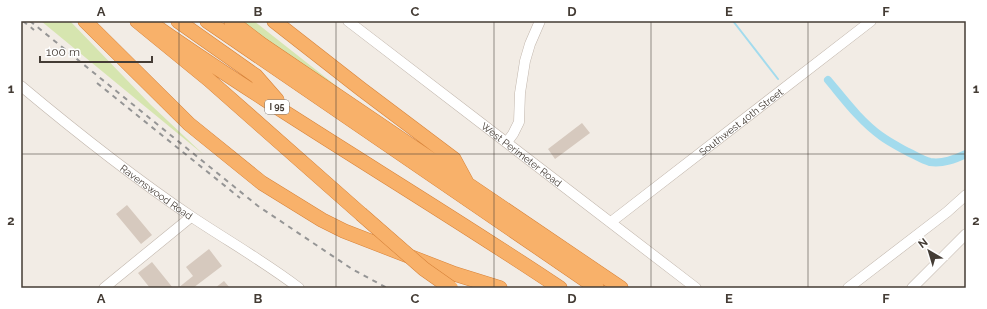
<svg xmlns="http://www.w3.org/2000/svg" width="987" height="309" viewBox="0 0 987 309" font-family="Raleway,sans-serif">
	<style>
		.green { fill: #d6e5af }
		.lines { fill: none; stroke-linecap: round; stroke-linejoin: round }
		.stream { stroke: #a3dbed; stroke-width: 2 }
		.canal { stroke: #a3dbed; stroke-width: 8 }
		.building { fill: #d6c9be }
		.minor-casing { stroke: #c0b5ab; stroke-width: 11 }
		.highway-casing { stroke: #d7833a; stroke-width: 15 }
		.minor { stroke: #fff; stroke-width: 10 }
		.highway { stroke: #f8b16a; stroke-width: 14 }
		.rail { stroke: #959595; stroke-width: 2; stroke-dasharray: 5 5; stroke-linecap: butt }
		.highway-bridge-casing { stroke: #d7833a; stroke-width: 15; stroke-linecap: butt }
		.highway-bridge { stroke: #f8b16a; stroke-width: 14 }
		.grid { fill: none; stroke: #443c35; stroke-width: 1; stroke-opacity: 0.55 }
		.labels { text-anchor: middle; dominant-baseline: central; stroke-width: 4; stroke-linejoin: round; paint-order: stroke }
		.shield { fill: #fff; stroke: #7c7672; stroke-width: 1 }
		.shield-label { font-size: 9px; font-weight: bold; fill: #443c35 }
		.street-label { font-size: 10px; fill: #443c35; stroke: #fff }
		.neatline { fill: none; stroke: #443c35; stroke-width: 1.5 }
		.grid-label { font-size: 13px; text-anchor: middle; font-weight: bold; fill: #443c35 }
	</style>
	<rect width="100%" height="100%" fill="#f2ece5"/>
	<!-- green -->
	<path class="green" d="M 41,21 L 70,21 L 151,105 L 204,155 Z
		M 237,21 L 254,21 L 349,96 Z"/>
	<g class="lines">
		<!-- stream -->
		<path class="stream" d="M 733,21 L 778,79"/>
		<!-- canal -->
		<path class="canal" d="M 828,80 C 844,99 860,121 881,136 C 889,142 899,147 908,152 C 915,155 922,160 930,162 C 943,164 955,159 966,154"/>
	</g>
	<!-- building -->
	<path class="building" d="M 582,123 L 590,133 L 555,159 L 548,149 Z
		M 127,205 L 152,235 L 141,244 L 116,214 Z
		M 209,249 L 222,266 L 193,288 L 178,288 L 193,276 L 186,267 Z
		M 152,262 L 173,288 L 150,288 L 138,273 Z
		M 224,281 L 230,288 L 215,288 Z"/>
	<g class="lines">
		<!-- minor casing -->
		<g class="minor-casing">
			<g id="minor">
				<path id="s1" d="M 348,21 L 696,288"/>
				<path id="s2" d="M 21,86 C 76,132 133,177 192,217 C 228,241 265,262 299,288"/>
				<path d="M 507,142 L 513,134 L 519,122 L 520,93 L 525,61 L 530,44 L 540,21"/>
				<path id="s3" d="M 611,222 L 871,21"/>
				<path d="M 104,288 L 191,217"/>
				<path d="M 848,288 L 947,212 L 966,195"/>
				<path d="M 912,288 L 966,234"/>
			</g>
		</g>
		<!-- highway casing -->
		<g class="highway-casing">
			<path id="highway" d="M 85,21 L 189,124 L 262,183 L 322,220 L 344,231 L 455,274 L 500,288
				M 137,21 L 208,79 L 361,214
				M 148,21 C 282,115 424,197 560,288
				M 178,21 L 256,76 L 277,100
				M 207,21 L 597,288
				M 231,21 L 261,44 L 621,288
				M 274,21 L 361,89 L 454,159 L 467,183"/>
		</g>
		<!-- minor -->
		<use href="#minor" class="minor"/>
		<!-- highway -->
		<use href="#highway" class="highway"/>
		<!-- rail -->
		<path class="rail" d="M 23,21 L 34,30
			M 30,21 L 258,206 L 352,269 L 387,288
			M 97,83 L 240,198"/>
		<!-- highway-bridge casing -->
		<g class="highway-bridge-casing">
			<path id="highway-bridge" d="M 361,214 L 424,269 L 451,288"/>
		</g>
		<!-- highway-bridge -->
		<use href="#highway-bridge" class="highway-bridge"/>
	</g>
	<!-- grid -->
	<path class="grid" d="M 179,21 L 179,288M 336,21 L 336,288M 494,21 L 494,288M 651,21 L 651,288M 808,21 L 808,288M 21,154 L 966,154"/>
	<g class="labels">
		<!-- shield labels -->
		<rect class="shield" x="265" y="100" width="24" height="14" rx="3"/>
		<g class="shield-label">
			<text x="277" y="107">I 95</text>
		</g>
		<!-- street labels -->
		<g class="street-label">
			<text stroke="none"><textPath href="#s3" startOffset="164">Southwest 40th Street</textPath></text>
			<text stroke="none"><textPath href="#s1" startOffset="219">West Perimeter Road</textPath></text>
			<text stroke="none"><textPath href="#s2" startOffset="172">Ravenswood Road</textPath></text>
		</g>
	</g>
	<!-- border -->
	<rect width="987" height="309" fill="none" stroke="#ffffff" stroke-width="44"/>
	<!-- north arrow -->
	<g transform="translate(929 251) rotate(322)" stroke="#ffffff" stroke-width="3" paint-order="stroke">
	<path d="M0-3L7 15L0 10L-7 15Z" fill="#443c35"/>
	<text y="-6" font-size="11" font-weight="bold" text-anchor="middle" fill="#443c35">N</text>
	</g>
	<!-- scale -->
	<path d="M40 56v6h112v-6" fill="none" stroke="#443c35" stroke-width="2"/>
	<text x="46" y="56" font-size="12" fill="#443c35" stroke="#ffffff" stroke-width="3" paint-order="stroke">100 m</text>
	<rect x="22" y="22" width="943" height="265" class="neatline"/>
	<g class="grid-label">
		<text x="101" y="16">A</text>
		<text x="258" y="16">B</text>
		<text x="415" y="16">C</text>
		<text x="572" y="16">D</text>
		<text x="729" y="16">E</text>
		<text x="886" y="16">F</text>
		<text x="11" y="93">1</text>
		<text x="976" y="93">1</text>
		<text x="11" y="225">2</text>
		<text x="976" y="225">2</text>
		<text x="101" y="303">A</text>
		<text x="258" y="303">B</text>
		<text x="415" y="303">C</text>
		<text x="572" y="303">D</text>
		<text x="729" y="303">E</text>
		<text x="886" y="303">F</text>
	</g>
</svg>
